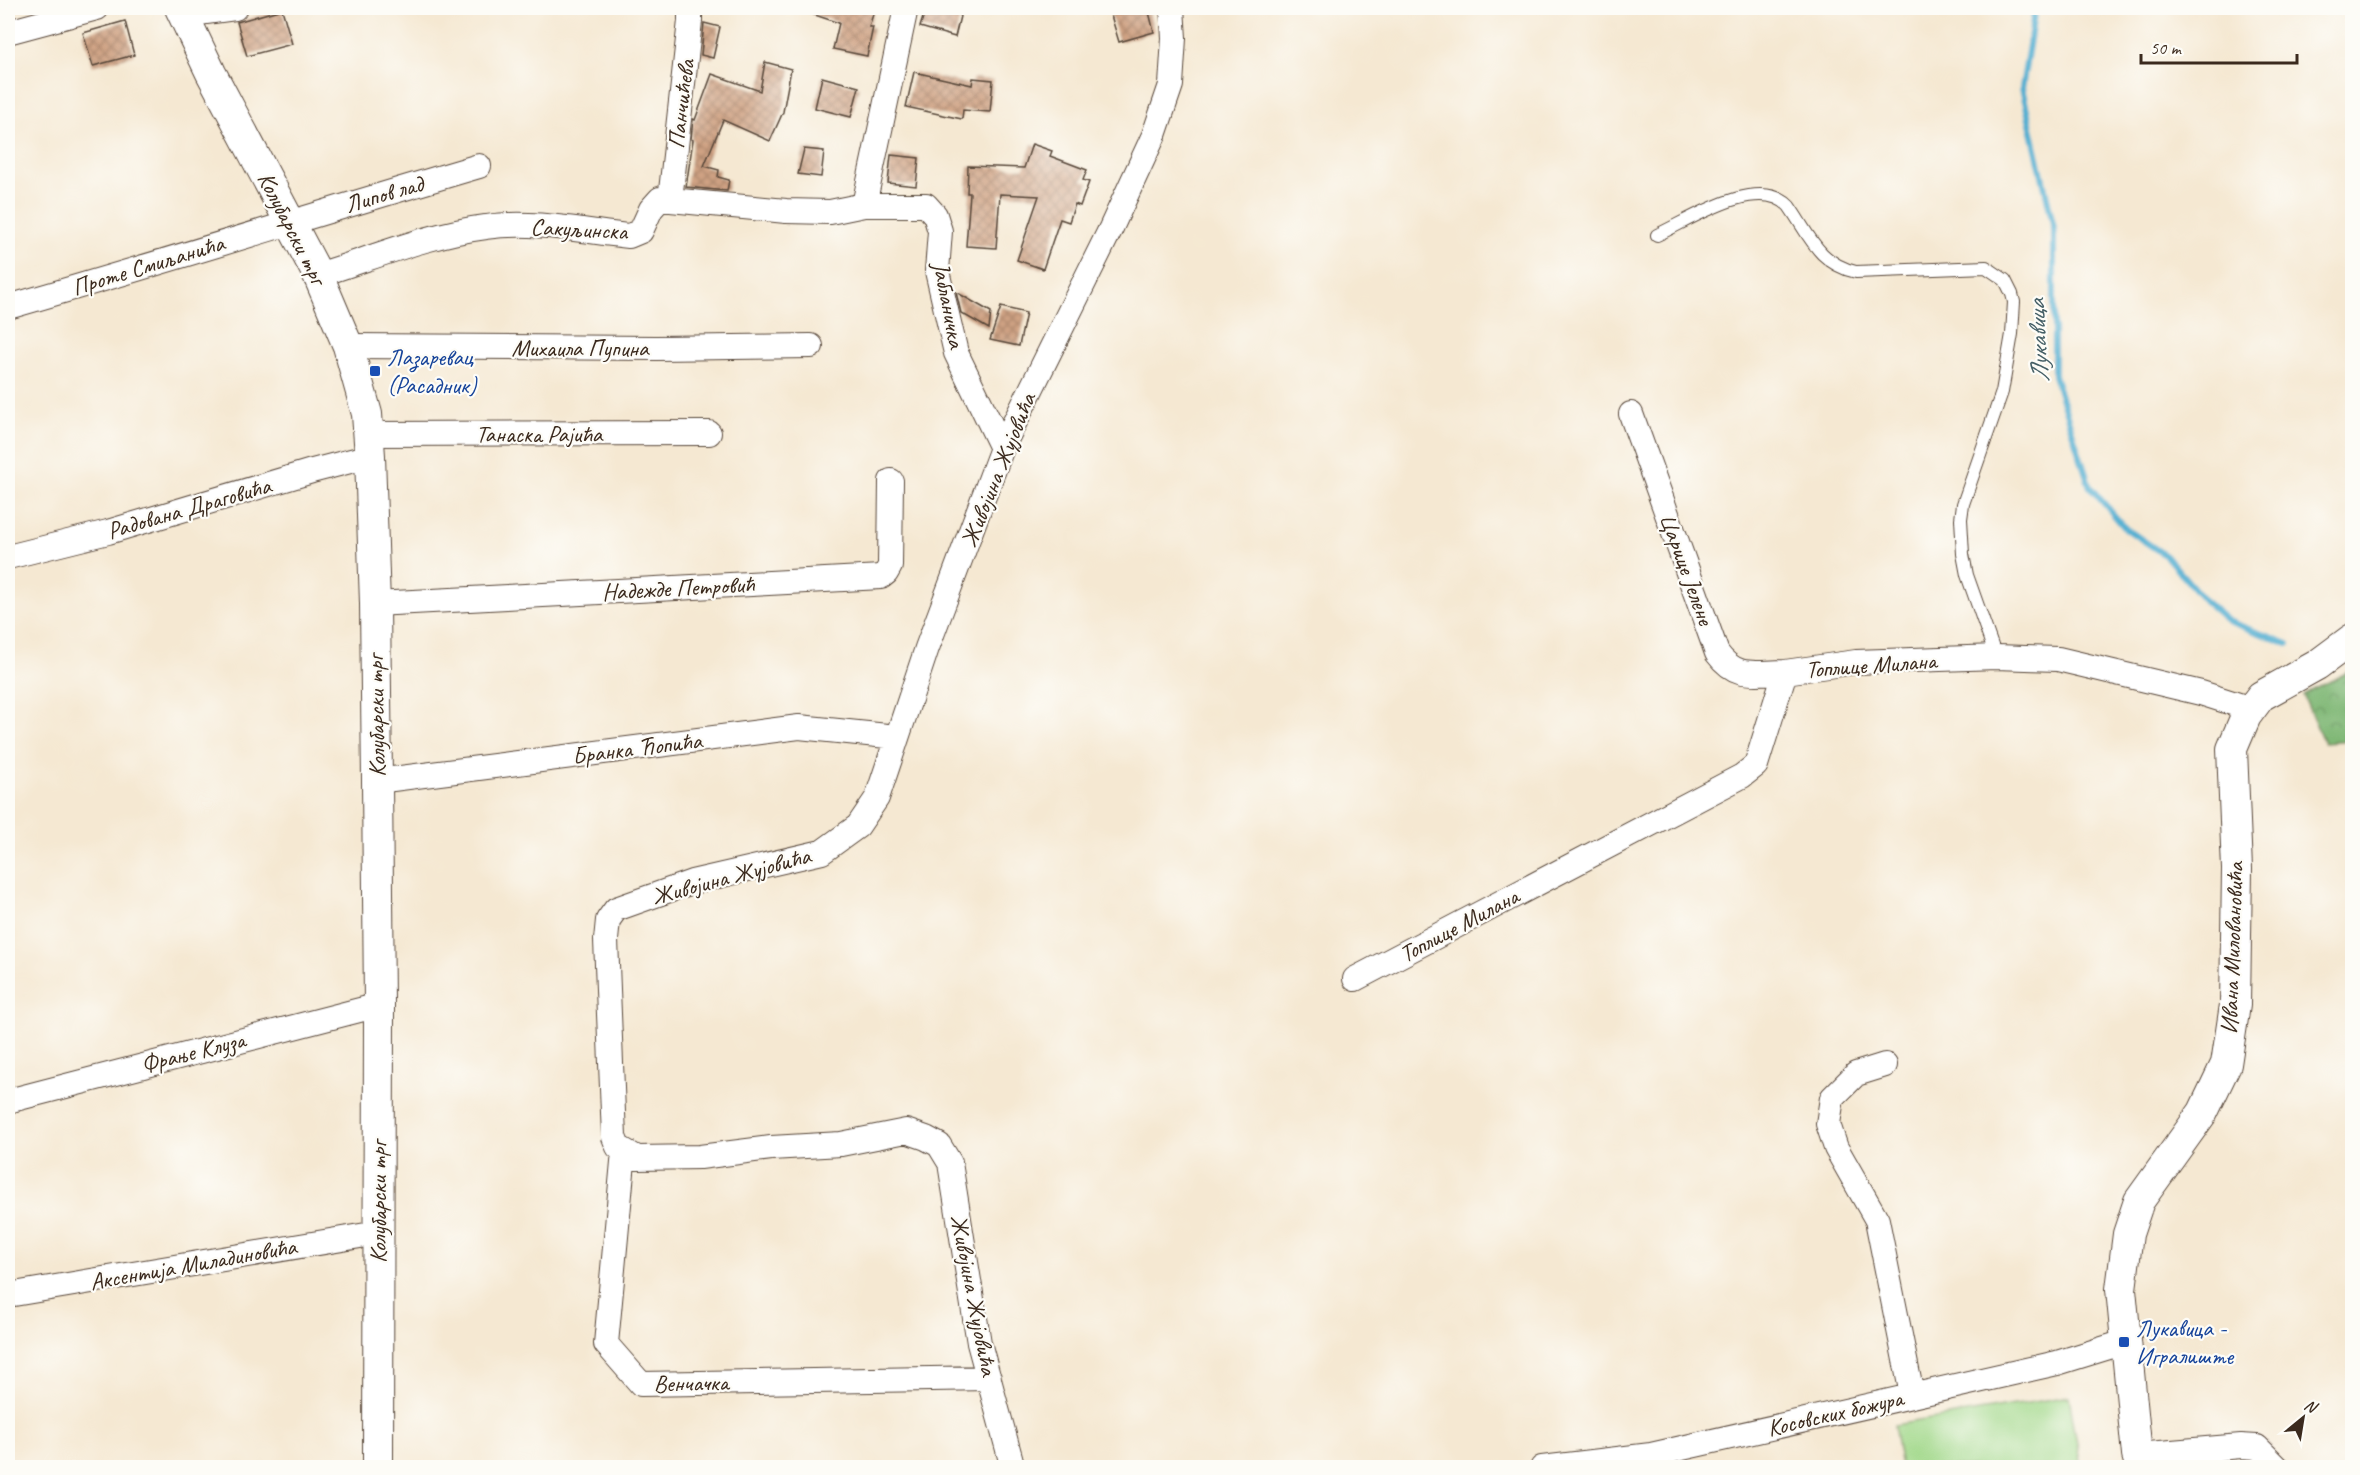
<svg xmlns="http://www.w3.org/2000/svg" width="2360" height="1475" viewBox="0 0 2360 1475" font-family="Caveat,sans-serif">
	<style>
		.forest { fill: url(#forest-crowns); stroke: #5e714a; stroke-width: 1.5 }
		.pitch { fill: #a1d88a; stroke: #6e8154; stroke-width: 1.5 }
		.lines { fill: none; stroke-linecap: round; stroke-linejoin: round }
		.stream { stroke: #53afd1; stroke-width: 6 }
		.building { fill: url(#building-cross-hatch) }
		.service-casing { stroke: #574639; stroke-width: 14 }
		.minor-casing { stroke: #574639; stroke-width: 26 }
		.tertiary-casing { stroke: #574639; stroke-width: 32 }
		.service { stroke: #fff; stroke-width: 12 }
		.minor { stroke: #fff; stroke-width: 24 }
		.tertiary { stroke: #fff; stroke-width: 30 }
		.transit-dot { fill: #1a4fb4; stroke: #fdfcf7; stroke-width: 2 }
		.labels { text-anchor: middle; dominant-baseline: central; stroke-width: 4.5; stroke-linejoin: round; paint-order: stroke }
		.street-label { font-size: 24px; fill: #3b2a1e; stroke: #fdfcf7 }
		.transit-label { font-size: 24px; fill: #164399; stroke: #fdfcf7; text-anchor: start }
		.water-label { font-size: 26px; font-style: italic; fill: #455f66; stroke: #fdfcf7 }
	</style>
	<defs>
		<pattern id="forest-crowns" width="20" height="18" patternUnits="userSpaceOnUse" patternTransform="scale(1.5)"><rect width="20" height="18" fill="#80b876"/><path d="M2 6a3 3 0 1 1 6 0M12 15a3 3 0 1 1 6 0" fill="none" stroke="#6a9660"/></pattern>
		<pattern id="building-cross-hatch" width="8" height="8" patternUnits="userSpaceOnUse" patternTransform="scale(1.5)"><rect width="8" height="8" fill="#cfa283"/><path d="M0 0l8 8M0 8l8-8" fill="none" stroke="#a9846b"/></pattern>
	</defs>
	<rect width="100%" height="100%" fill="#fdfcf7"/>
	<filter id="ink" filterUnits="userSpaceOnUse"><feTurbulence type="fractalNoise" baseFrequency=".0167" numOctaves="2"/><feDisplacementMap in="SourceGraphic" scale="12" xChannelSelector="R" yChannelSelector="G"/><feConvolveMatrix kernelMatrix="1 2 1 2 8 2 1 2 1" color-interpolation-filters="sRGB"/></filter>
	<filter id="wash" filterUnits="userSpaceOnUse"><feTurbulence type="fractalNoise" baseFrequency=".008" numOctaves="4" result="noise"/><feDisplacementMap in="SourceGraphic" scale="24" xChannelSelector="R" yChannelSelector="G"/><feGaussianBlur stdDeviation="1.35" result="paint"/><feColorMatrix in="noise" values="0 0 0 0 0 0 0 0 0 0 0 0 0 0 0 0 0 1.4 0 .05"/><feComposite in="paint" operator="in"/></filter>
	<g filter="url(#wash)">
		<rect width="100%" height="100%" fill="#f5e8d2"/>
		<!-- forest -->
		<path class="forest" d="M 2352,670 L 2352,741 L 2324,743 L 2303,695 Z"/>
		<!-- pitch -->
		<path class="pitch" d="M 2069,1396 L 2081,1467 L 1901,1467 L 1894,1425 Z"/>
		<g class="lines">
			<!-- stream -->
			<path class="stream" d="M 2035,8 L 2022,88 L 2054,228 L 2054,375 L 2090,487 L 2125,528 L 2166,556 L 2205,601 L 2228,621 L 2288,644"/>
		</g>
		<g id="blocks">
			<!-- building -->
			<path class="building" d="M 803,8 L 875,8 L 869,27 L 873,27 L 867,56 L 833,49 L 839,23 L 803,11 Z
				M 926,8 L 946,8 L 961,12 L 955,37 L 920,27 Z
				M 1126,8 L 1148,8 L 1154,32 L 1119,42 L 1110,12 Z
				M 282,9 L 292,44 L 247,56 L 237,22 Z
				M 125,21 L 134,55 L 93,66 L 83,33 Z
				M 704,23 L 720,27 L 713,58 L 701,55 Z
				M 765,62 L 791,69 L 783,112 L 770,141 L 723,120 L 704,166 L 719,170 L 718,177 L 729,180 L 727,191 L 686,187 L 693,140 L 691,139 L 693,119 L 695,120 L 712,74 L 760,91 Z
				M 914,72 L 972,85 L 973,78 L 993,80 L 990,112 L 963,110 L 962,119 L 906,107 Z
				M 822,77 L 859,87 L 851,117 L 815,108 Z
				M 1032,144 L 1052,151 L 1050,156 L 1087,170 L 1083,180 L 1089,182 L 1080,206 L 1075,204 L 1069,222 L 1060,219 L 1043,269 L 1017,260 L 1039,196 L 1000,194 L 996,248 L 966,246 L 970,193 L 967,193 L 968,166 L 1024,168 Z
				M 804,149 L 824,151 L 821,177 L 798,174 Z
				M 891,155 L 919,158 L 916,186 L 888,183 Z
				M 956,292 L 991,312 L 989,329 L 961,313 Z
				M 1001,307 L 1026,313 L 1019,346 L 990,340 Z"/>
		</g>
	</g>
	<g filter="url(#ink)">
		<use href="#blocks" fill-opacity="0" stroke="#574639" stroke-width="1.5"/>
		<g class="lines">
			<!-- service casing -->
			<g class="service-casing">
				<path id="service" d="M 1657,235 C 1690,220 1758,174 1789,206 C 1810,236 1818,263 1856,272 L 1986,267 L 2005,280 L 2012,294 L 2014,302 L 2012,334 L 2002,392 L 1963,504 L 1961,519 L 1963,554 L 1967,575 L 1996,657"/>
			</g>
			<!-- minor casing -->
			<g class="minor-casing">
				<path id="minor" d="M 906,8 L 864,205 L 926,205 L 935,215 L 940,231 L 937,271 L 956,353 L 1002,448
					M 184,15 L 235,8
					M 8,32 L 97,8
					M 670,200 L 690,21 L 690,8
					M 318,275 C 373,258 429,234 486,227 C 532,220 583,231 629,236 L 641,231 L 651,209 L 660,199 L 786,211 L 830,212 L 864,205
					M 8,307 C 165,262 322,212 479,166
					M 348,346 L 657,348 L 811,346
					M 1631,414 L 1717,653 C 1737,680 1754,672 1785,672
					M 369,434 L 709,433
					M 8,557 L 108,532 L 312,471 L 370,456
					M 375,604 L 881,577 L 886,573 L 890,566 L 891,481
					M 377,781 L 799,727 L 897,737
					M 1355,979 L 1742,776 L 1756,765 L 1785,672 L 1856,662 L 1996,657 L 2058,659 L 2201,693 L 2251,709
					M 1885,1065 L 1856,1074 L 1832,1098 L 1828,1124 L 1836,1148 L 1877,1220 L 1912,1395
					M 8,1101 L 379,1005
					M 624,1151 L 606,1344 L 641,1384 L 989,1378
					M 8,1295 L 378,1233
					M 2137,1455 L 2241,1446 L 2257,1447 L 2278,1468
					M 1013,1468 L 979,1343 L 950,1163 L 939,1145 L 926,1138 L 906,1131 L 841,1144 L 771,1148 L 700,1157 L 637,1158 L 618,1147 L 614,1137 L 606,940 L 608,920 L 616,909 L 692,882 L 822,852 L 858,826 L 877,798 L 927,648 L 1002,448 L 1111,228 L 1154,135 L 1171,85 L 1174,38 L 1172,8
					M 1542,1468 L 1651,1455 L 2057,1363 L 2125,1342"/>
			</g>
			<!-- tertiary casing -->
			<g class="tertiary-casing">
				<path id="tertiary" d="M 180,8 L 211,73 L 318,275 L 348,346 L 367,414 L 370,456 L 375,604 L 377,781 L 379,1005 L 378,1468
					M 2141,1468 L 2137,1455 L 2121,1289 L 2128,1234 L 2139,1201 L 2203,1112 L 2226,1064 L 2235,1005 L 2237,869 L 2232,749 L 2246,716 L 2261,696 L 2317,665 L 2352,639"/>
			</g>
			<!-- service -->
			<use href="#service" class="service"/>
			<!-- minor -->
			<use href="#minor" class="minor"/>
			<!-- tertiary -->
			<use href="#tertiary" class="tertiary"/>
		</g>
	</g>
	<!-- markers -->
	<g class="transit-dot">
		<rect x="369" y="365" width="12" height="12" rx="3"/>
		<rect x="2118" y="1336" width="12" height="12" rx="3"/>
	</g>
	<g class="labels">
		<!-- street labels -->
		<g class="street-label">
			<text transform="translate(681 104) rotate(-83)">Панчићева</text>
			<text transform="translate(384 194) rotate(-16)">Липов лад</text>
			<text transform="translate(292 228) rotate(63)">Колубарски трг</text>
			<text transform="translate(579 229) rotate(3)">Сакуљинска</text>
			<text transform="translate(148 265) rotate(-17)">Проте Смиљанића</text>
			<text transform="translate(949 305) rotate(79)">Јабланичка</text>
			<text x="580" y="348">Михаила Пупина</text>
			<text x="539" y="434">Танаска Рајића</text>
			<text transform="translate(998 470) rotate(-68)">Живојина Жујовића</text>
			<text transform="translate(189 508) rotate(-16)">Радована Драговића</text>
			<text transform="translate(1687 569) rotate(70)">Царице Јелене</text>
			<text transform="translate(678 588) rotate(-3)">Надежде Петровић</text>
			<text transform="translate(1871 665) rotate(-4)">Топлице Милана</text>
			<text transform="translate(376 716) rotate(-91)">Колубарски трг</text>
			<text transform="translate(637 748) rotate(-7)">Бранка Ћопића</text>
			<text transform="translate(731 876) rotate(-15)">Живојина Жујовића</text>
			<text transform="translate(1459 925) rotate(-28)">Топлице Милана</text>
			<text transform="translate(2232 948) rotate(-88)">Ивана Миловановића</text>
			<text transform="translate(193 1052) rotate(-14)">Фрање Клуза</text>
			<text transform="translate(378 1202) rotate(-90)">Колубарски трг</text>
			<text transform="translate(193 1264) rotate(-10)">Аксентија Миладиновића</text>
			<text transform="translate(974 1295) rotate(79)">Живојина Жујовића</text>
			<text transform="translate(691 1383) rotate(-1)">Венчачка</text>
			<text transform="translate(1835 1413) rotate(-13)">Косовских божура</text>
		</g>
		<!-- transit labels -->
		<g class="transit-label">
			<text x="387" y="357">Лазаревац<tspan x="387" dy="28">(Расадник)</tspan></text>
			<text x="2136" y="1328">Лукавица -<tspan x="2136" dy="28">Игралиште</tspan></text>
		</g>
		<!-- water labels -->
		<g class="water-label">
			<text transform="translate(2038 341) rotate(-93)">Лукавица</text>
		</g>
	</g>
	<!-- margin -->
	<rect width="2360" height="1475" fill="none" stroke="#fdfcf7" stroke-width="30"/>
	<!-- north arrow -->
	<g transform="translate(2303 1418) rotate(30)" stroke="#fdfcf7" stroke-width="4.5" paint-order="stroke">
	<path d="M0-4.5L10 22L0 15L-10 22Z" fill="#3b2a1e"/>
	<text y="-9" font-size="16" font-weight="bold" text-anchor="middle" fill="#3b2a1e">N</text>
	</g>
	<!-- scale -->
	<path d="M2141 54v9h156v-9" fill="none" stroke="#3b2a1e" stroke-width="3"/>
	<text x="2150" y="54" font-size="18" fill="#3b2a1e" stroke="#fdfcf7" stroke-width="4.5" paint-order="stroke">50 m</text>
</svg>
